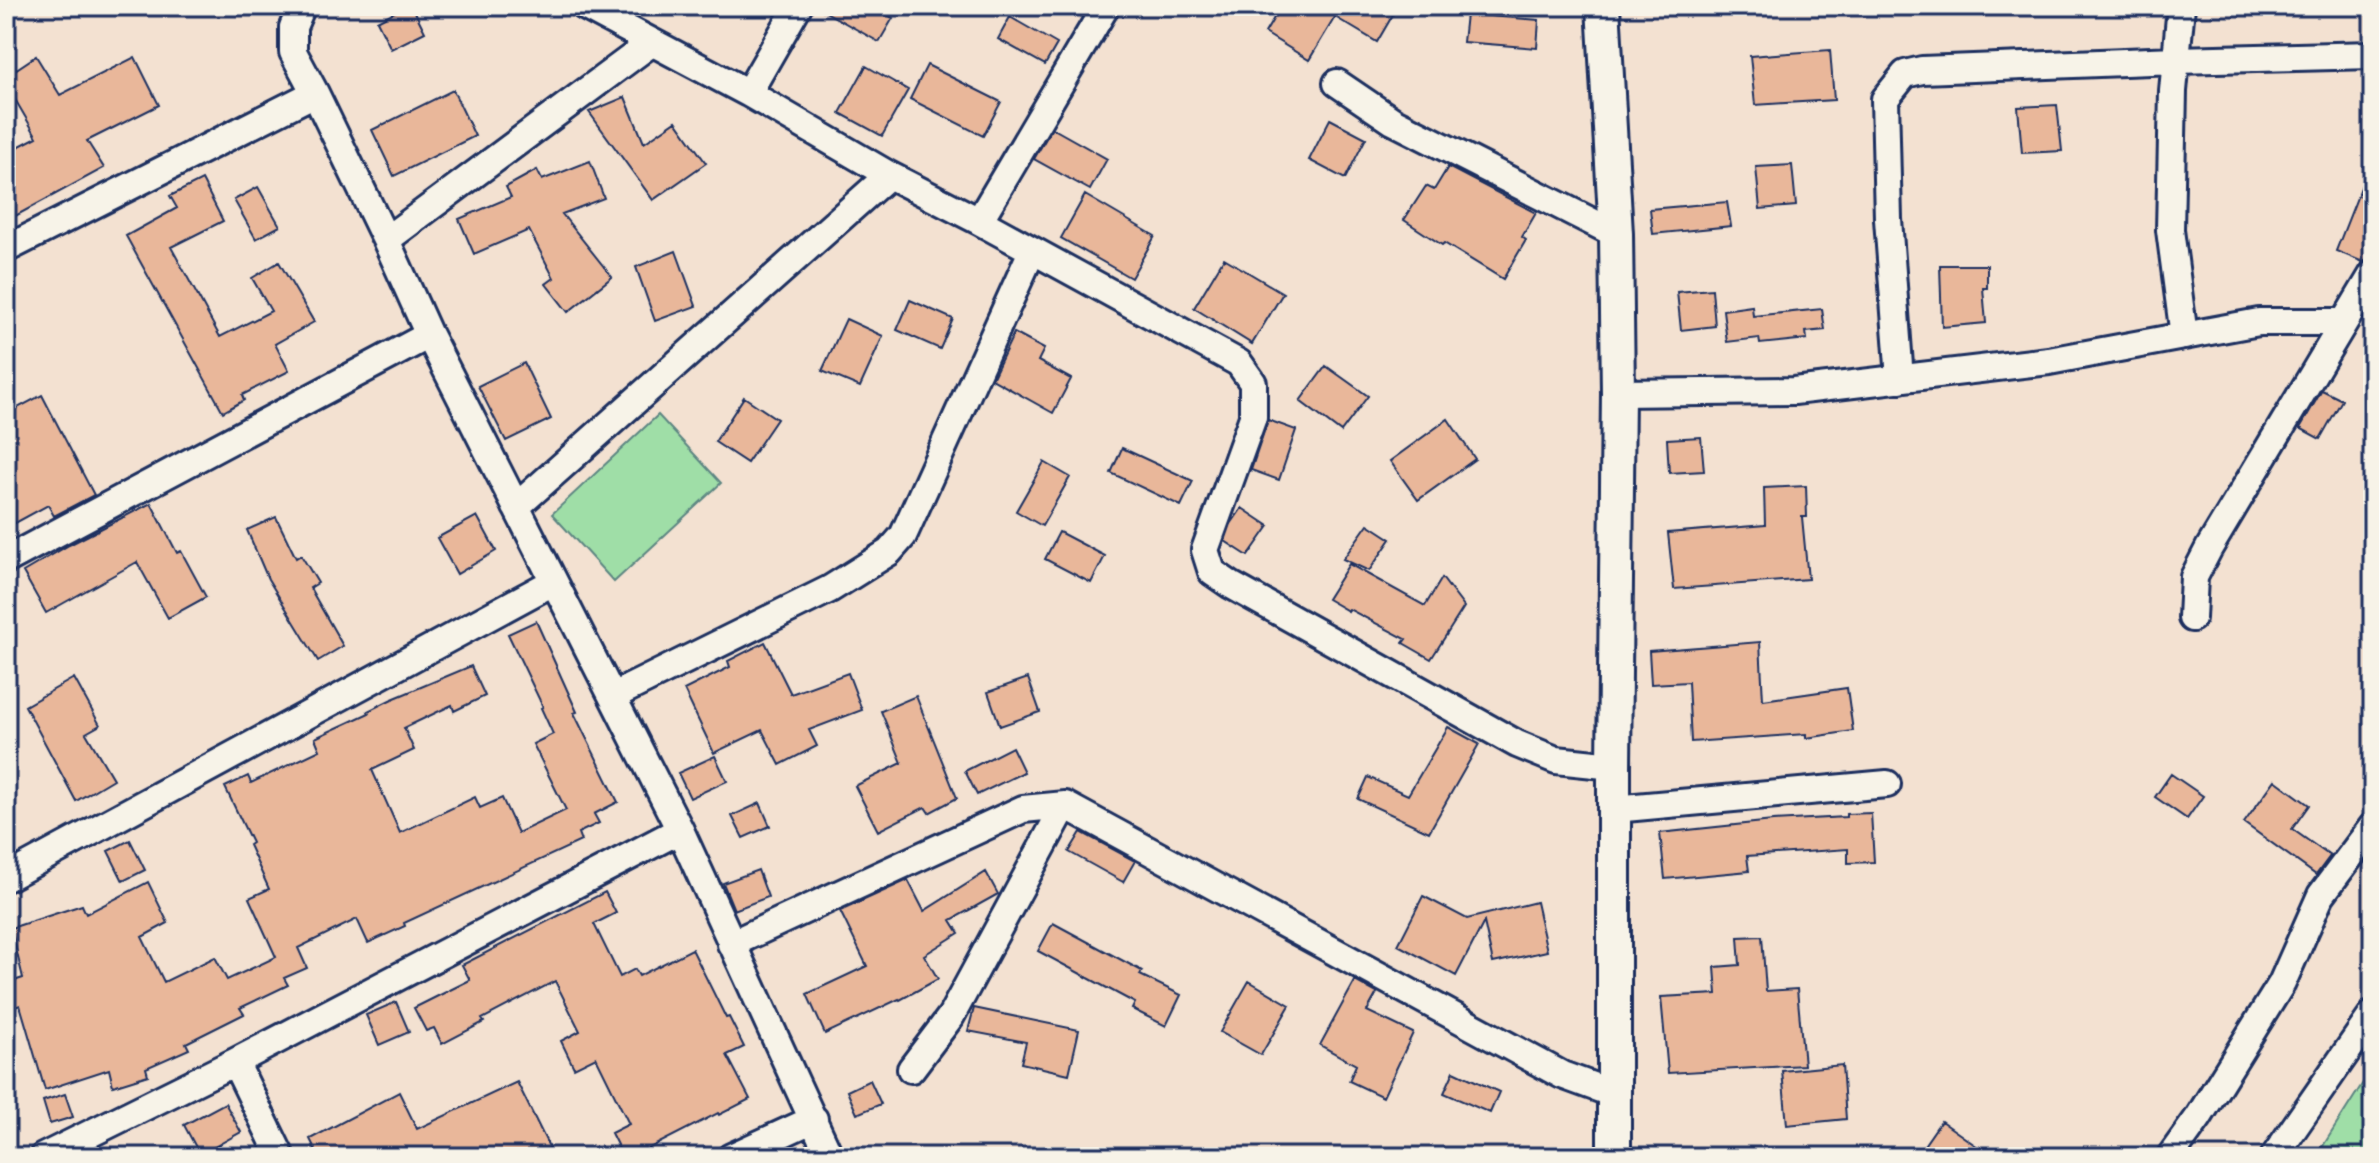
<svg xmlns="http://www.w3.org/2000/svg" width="2379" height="1163" viewBox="0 0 2379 1163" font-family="Delius,sans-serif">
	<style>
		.green { fill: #9fdea7; stroke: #5d8682; stroke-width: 2 }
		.building { fill: #e9b79a; stroke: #1b2f5e; stroke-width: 2 }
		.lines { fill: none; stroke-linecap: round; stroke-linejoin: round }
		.minor-casing { stroke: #1b2f5e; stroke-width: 32 }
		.tertiary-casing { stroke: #1b2f5e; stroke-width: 38 }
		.minor { stroke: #f7f3e8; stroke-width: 26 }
		.tertiary { stroke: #f7f3e8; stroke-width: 32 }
	</style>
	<rect width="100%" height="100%" fill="#f3e1d1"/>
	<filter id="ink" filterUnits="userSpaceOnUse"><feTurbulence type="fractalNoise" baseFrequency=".0125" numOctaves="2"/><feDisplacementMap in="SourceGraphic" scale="16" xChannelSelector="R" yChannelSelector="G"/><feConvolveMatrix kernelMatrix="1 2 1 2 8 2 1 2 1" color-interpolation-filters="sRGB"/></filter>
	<g filter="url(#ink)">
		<!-- green -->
		<path class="green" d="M 658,415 L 721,483 L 614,582 L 552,514 Z
			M 2373,1067 L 2373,1157 L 2316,1157 Z"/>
		<!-- building -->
		<path class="building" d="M 406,6 L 412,6 L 425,32 L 391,49 L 377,21 Z
			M 815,6 L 871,6 L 893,18 L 879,42 Z
			M 1281,6 L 1398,6 L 1377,42 L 1335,17 L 1309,60 L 1265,33 Z
			M 1466,14 L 1539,20 L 1537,48 L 1463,42 Z
			M 1010,17 L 1057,44 L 1045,65 L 998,39 Z
			M 1830,50 L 1834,100 L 1755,105 L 1750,56 Z
			M 36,56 L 60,95 L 135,57 L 159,105 L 87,141 L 104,168 L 6,221 L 6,153 L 37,137 L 6,84 L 6,76 Z
			M 927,65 L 1001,102 L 983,136 L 910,99 Z
			M 866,66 L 908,90 L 882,136 L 840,113 Z
			M 453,90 L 475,136 L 394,176 L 372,130 Z
			M 625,97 L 644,143 L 676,121 L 706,163 L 653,200 L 589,112 Z
			M 2057,105 L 2062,151 L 2022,153 L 2018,107 Z
			M 1330,119 L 1366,138 L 1345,179 L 1309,160 Z
			M 1052,128 L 1107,159 L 1090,190 L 1034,159 Z
			M 590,161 L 604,198 L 562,214 L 612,277 L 568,312 L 546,284 L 554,278 L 529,230 L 474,254 L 459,219 L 511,197 L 506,187 L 537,170 L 542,180 Z
			M 2371,162 L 2373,162 L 2373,258 L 2363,262 L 2336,251 Z
			M 1792,165 L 1796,206 L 1760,209 L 1756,167 Z
			M 1448,167 L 1536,213 L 1522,237 L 1526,240 L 1503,279 L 1444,243 L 1442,245 L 1404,220 L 1426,186 L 1434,190 Z
			M 202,180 L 223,221 L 171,247 L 220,337 L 271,311 L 252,278 L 279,262 L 314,322 L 275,344 L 289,371 L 242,395 L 244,400 L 223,412 L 126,236 L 177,208 L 170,196 Z
			M 258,187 L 280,226 L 256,239 L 234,200 Z
			M 1085,195 L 1155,236 L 1131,278 L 1061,238 Z
			M 1727,202 L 1731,226 L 1653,234 L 1650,209 Z
			M 676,251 L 696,306 L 655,321 L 636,267 Z
			M 1224,258 L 1283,293 L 1252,344 L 1194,308 Z
			M 1940,265 L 1987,265 L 1987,288 L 1983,288 L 1986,323 L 1942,327 Z
			M 1712,289 L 1715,326 L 1681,330 L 1677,292 Z
			M 910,300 L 953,319 L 940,349 L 897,330 Z
			M 1752,306 L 1753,316 L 1822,309 L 1825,330 L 1806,332 L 1807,339 L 1760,344 L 1759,338 L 1727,342 L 1723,310 Z
			M 846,319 L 883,336 L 860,387 L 822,371 Z
			M 1014,333 L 1044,349 L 1038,361 L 1071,379 L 1053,413 L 992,379 Z
			M 524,363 L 551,419 L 506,441 L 478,386 Z
			M 1326,366 L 1368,396 L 1341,432 L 1300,401 Z
			M 2322,390 L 2342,400 L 2320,439 L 2300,428 Z
			M 42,395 L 94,495 L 54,516 L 48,505 L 6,528 L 6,414 Z
			M 744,397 L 777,419 L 747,463 L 715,442 Z
			M 1448,419 L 1475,459 L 1418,500 L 1390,461 Z
			M 1268,420 L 1296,430 L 1279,480 L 1251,470 Z
			M 1701,437 L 1704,471 L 1669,473 L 1667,439 Z
			M 1122,448 L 1193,481 L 1181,506 L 1111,473 Z
			M 1044,462 L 1070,477 L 1042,526 L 1016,511 Z
			M 1806,486 L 1807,517 L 1802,517 L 1808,579 L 1674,589 L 1668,533 L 1765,525 L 1764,488 Z
			M 151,503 L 177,553 L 181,551 L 206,597 L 168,618 L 137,562 L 46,613 L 23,572 L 69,545 Z
			M 1242,508 L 1269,526 L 1248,556 L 1225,541 L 1231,524 Z
			M 477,516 L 496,551 L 457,574 L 437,538 Z
			M 276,517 L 296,558 L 301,555 L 318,583 L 310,588 L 343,646 L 318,661 L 268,579 L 247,530 Z
			M 1368,524 L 1391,539 L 1369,571 L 1343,559 Z
			M 1059,532 L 1105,556 L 1091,583 L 1045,559 Z
			M 1349,564 L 1425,606 L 1442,578 L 1464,607 L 1431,659 L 1403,643 L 1406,639 L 1349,609 L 1348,611 L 1327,599 Z
			M 536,621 L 577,712 L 574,713 L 618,802 L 594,814 L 599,823 L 578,833 L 581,841 L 404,923 L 405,926 L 368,943 L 357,919 L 298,948 L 307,968 L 284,978 L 288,985 L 240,1008 L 244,1014 L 186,1043 L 189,1049 L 146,1068 L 148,1075 L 113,1086 L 109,1069 L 45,1090 L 20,1005 L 15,1007 L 8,983 L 23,978 L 11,928 L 82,905 L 86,914 L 148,882 L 168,923 L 142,937 L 164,982 L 215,957 L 227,980 L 276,957 L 249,898 L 269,889 L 249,845 L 252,843 L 225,787 L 248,776 L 251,783 L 320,750 L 315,738 L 369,713 L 368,711 L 390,700 L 471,666 L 485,696 L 454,711 L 452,705 L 404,728 L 414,750 L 372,770 L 400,833 L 475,797 L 480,808 L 502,798 L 518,833 L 566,810 L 533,744 L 553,734 L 541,708 L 543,707 L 508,634 Z
			M 765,642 L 791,694 L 848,673 L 862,710 L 809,730 L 817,746 L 780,765 L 762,730 L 714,753 L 684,690 L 730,667 L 728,661 Z
			M 1760,642 L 1763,700 L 1847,688 L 1853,731 L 1806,738 L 1806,734 L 1691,742 L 1688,682 L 1651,684 L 1649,651 Z
			M 74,678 L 100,725 L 86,733 L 113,779 L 76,801 L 25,706 Z
			M 1028,678 L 1040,712 L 1000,726 L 988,692 Z
			M 916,696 L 957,798 L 929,813 L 925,807 L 878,831 L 855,786 L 902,763 L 881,711 Z
			M 1448,727 L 1479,744 L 1429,832 L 1358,799 L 1368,777 L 1408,795 Z
			M 1012,747 L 1024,772 L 977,795 L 965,771 Z
			M 715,756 L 727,781 L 690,798 L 678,773 Z
			M 2171,774 L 2203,796 L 2187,819 L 2155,797 Z
			M 2275,780 L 2309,805 L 2292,829 L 2330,856 L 2316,875 L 2244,823 Z
			M 760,803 L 770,826 L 743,838 L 732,816 Z
			M 1871,813 L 1874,862 L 1848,863 L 1848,849 L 1747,856 L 1749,871 L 1665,879 L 1660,833 L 1773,821 L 1846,817 L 1846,814 Z
			M 1081,832 L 1135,861 L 1123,882 L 1069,852 Z
			M 130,840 L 145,870 L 123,881 L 108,851 Z
			M 758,870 L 768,897 L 734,910 L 723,883 Z
			M 986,872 L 998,894 L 951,920 L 959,933 L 924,955 L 938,979 L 900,1000 L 899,999 L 825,1034 L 807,994 L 867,966 L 840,911 L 908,880 L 924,911 Z
			M 605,892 L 616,913 L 594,924 L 620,977 L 635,969 L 639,976 L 692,949 L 726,1018 L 729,1017 L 744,1047 L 727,1055 L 750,1099 L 719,1115 L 718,1113 L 632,1157 L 623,1157 L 611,1133 L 629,1124 L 596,1057 L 574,1068 L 561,1041 L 580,1031 L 555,981 L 482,1019 L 484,1022 L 442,1044 L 434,1028 L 426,1031 L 414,1008 L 470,980 L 462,965 Z
			M 1423,896 L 1467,919 L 1536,902 L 1547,951 L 1493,963 L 1484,922 L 1456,976 L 1398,945 Z
			M 1053,923 L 1142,971 L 1140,975 L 1181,995 L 1166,1026 L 1132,1009 L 1135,1003 L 1038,951 Z
			M 1762,936 L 1766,991 L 1797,989 L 1804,1065 L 1668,1073 L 1661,997 L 1717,994 L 1715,967 L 1740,965 L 1738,937 Z
			M 1249,981 L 1290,1005 L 1261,1055 L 1220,1032 Z
			M 1355,981 L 1377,993 L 1367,1011 L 1413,1033 L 1383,1097 L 1349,1081 L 1356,1065 L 1320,1045 Z
			M 396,1002 L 409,1032 L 379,1045 L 366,1015 Z
			M 974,1008 L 1079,1030 L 1069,1074 L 1021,1063 L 1026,1042 L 968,1031 Z
			M 1842,1065 L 1846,1119 L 1787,1125 L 1782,1071 Z
			M 1454,1071 L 1499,1092 L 1490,1113 L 1444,1093 Z
			M 870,1080 L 881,1104 L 857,1114 L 847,1091 Z
			M 517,1082 L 554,1157 L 319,1157 L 310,1139 L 399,1092 L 417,1129 Z
			M 65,1094 L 73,1117 L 50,1124 L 43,1101 Z
			M 225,1103 L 241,1132 L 200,1155 L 184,1125 Z
			M 1941,1121 L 1992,1157 L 1916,1157 Z"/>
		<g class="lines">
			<!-- minor casing -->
			<g class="minor-casing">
				<path id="minor" d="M 302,6 L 293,27 L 293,52 L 315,93 L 386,240 L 429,335 L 680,830 L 830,1157
					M 584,6 L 748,93 L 889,175 L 979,221 L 1239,363 L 1253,383 L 1253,417 L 1205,550 L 1212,572 L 1231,585 L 1517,744 L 1556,760 L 1614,766
					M 2181,6 L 2173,91 L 2170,230 L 2184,336
					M 1337,83 L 1393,121 L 1616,234
					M 748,93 L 798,6
					M 979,221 L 1106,6
					M 386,240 L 651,43
					M 6,249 L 315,93
					M 1900,379 L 1888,219 L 1885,99 L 1905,74 L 1922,70 L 2176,60 L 2373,55
					M 1618,393 L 1794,391 L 2049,361 L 2259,322 L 2344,322
					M 516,507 L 889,175
					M 6,560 L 429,335
					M 2192,618 L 2194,577 L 2209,548 L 2373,274
					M 613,696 L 830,589 L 889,552 L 903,536 L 1032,251
					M 1614,809 L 1887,784
					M 6,878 L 553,582
					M 731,944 L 1023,809 L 1065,805 L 1562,1075 L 1614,1094
					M 235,1062 L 281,1157
					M 911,1069 L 951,1016 L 1065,805
					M 43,1157 L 235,1062 L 680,830
					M 731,1157 L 814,1119
					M 2170,1157 L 2198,1118 L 2282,983 L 2321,895 L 2373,826
					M 2274,1157 L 2373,1014"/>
			</g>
			<!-- tertiary casing -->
			<g class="tertiary-casing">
				<path id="tertiary" d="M 1603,6 L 1616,234 L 1618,393 L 1614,766 L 1614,1157"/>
			</g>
			<!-- minor -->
			<use href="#minor" class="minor"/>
			<!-- tertiary -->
			<use href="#tertiary" class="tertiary"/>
		</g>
	</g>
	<!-- margin -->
	<rect width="2379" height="1163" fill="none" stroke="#f7f3e8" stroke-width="32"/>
	<rect x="16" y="16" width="2347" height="1131" fill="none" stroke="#1b2f5e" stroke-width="3" filter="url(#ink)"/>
</svg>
